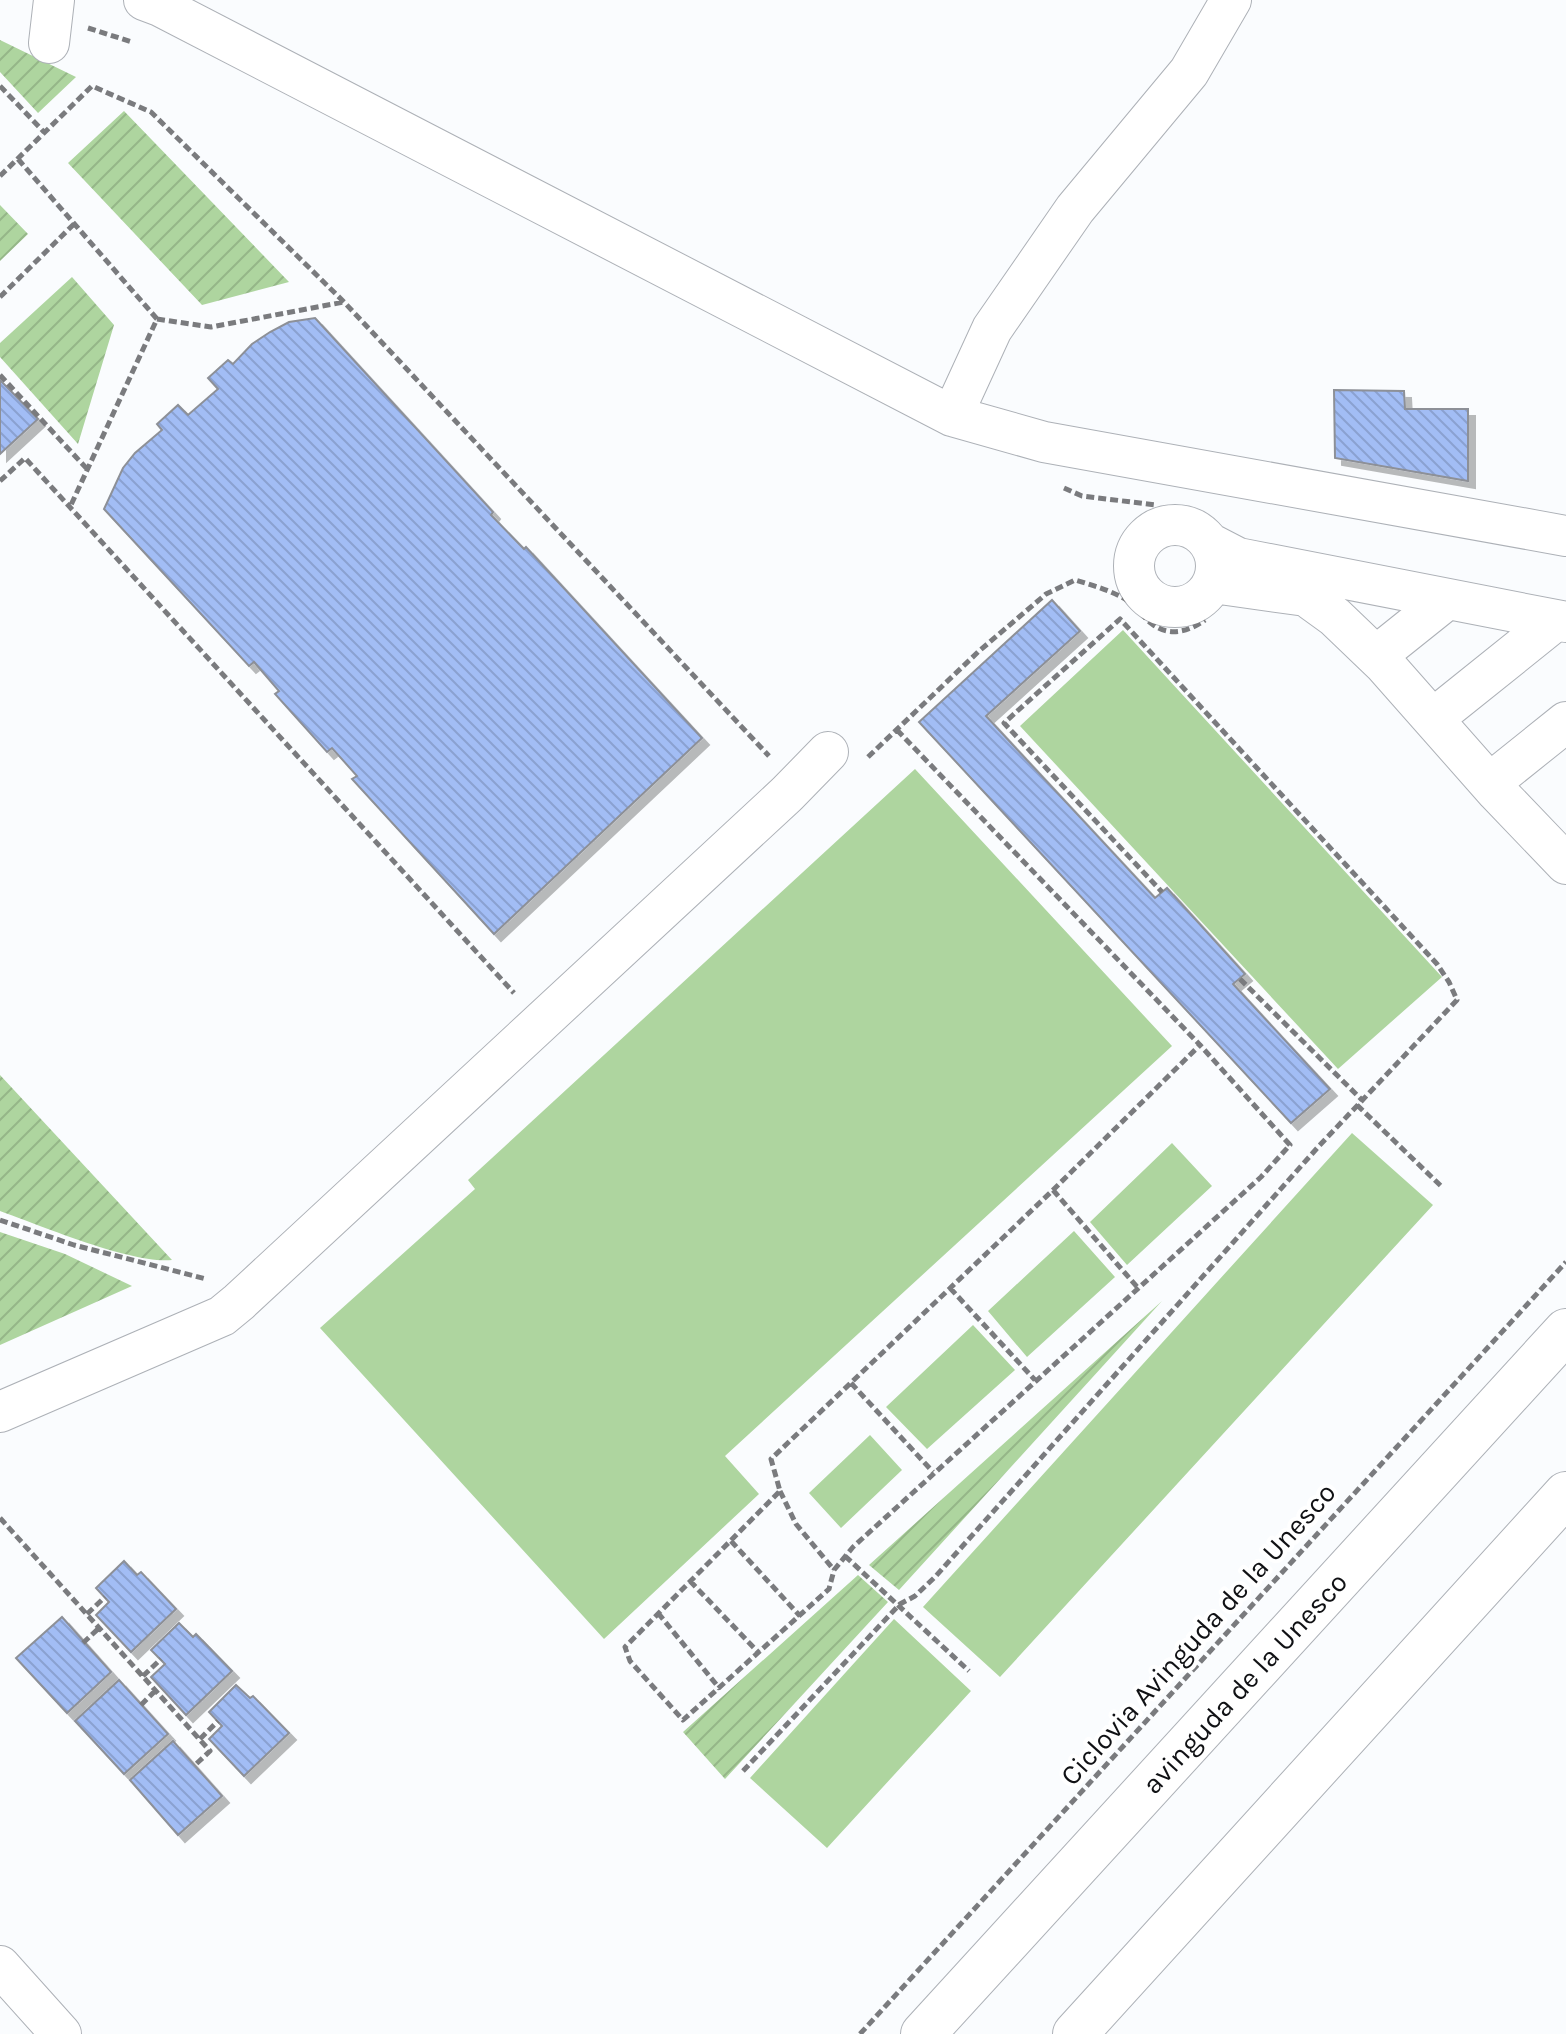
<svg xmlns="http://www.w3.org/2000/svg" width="1566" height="2034" viewBox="0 0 1566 2034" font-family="Karla,sans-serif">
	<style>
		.garden { fill: url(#garden-furrows) }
		.pitch { fill: #aed59f }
		.building { fill: url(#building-back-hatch); stroke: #8d9097; stroke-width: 2; filter: url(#shadow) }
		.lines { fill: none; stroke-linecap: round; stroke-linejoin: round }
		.minor-casing { stroke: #adb1b7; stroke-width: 42 }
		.major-casing { stroke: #adb1b7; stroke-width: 46 }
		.path { stroke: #7a7b7e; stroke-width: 5; stroke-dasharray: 8 4; stroke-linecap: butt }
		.minor { stroke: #fff; stroke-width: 40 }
		.major { stroke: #fff; stroke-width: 44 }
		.labels { text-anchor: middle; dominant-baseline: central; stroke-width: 8; stroke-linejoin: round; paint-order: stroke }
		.street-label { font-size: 28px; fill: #101114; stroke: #fff }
	</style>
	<defs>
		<pattern id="garden-furrows" width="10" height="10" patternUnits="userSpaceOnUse" patternTransform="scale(2)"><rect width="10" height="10" fill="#aed59f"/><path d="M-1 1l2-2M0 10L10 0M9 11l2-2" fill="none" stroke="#95b688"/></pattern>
		<pattern id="building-back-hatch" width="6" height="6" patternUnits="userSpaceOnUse" patternTransform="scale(2)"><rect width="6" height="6" fill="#a2bdf5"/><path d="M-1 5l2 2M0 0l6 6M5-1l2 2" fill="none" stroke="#8aa1d1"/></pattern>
		<filter id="shadow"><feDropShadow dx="7" dy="7" stdDeviation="0" flood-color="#0004"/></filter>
	</defs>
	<rect width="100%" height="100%" fill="#fafcfe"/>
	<!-- garden -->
	<path class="garden" d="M 0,40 L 76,77 L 38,113 L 0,72 Z
		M 124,111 L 289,282 L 202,305 L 68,163 Z
		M 0,205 L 28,234 L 0,261 Z
		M 72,277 L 114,325 L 78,444 L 0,357 L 0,343 Z
		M 0,1075 L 172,1260 C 131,1264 42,1226 0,1211 Z
		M 0,1232 L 65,1254 L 132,1286 L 0,1345 Z
		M 1162,1301 L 899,1590 L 869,1565 Z
		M 858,1575 L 888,1602 L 725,1779 L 683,1732 Z"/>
	<!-- pitch -->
	<path class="pitch" d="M 1123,630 L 1442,977 L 1338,1069 L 1020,726 Z
		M 915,769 L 1172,1046 L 725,1456 L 759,1494 L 604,1639 L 320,1328 L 475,1189 L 468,1180 Z
		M 1352,1133 L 1433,1205 L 1000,1677 L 923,1607 Z
		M 1172,1143 L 1212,1186 L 1127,1265 L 1090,1222 Z
		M 1074,1231 L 1115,1277 L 1027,1357 L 988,1311 Z
		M 973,1325 L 1015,1370 L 927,1449 L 886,1407 Z
		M 870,1435 L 902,1470 L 841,1528 L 809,1493 Z
		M 894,1619 L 971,1691 L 827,1848 L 750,1778 Z"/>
	<!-- building -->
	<path class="building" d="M 315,318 L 493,512 L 491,515 L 524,549 L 526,547 L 702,738 L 494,934 L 352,779 L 357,776 L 332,748 L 327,752 L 275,694 L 279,691 L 254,662 L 249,666 L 104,509 L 123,468 L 135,453 L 162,430 L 157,424 L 178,405 L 188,415 L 218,389 L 208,378 L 228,360 L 233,364 L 252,344 L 270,332 L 289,322 Z
		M 0,380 L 38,419 L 0,454 Z
		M 1334,390 L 1404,391 L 1405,409 L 1468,409 L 1468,481 L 1335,458 Z
		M 1052,600 L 1080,631 L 986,716 L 1155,898 L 1167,888 L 1245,974 L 1233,984 L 1330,1089 L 1291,1123 L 919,722 Z
		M 124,1561 L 137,1575 L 141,1572 L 176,1609 L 131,1652 L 96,1615 L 109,1602 L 96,1588 Z
		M 62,1617 L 111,1672 L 67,1713 L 16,1658 Z
		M 179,1623 L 193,1637 L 196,1634 L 232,1671 L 186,1715 L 151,1677 L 165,1664 L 151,1650 Z
		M 119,1680 L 168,1734 L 124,1774 L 75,1721 Z
		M 236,1685 L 250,1698 L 253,1696 L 289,1733 L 244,1776 L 209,1739 L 222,1726 L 209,1712 Z
		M 173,1741 L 222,1796 L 178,1835 L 130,1780 Z"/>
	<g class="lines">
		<!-- minor casing -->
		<g class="minor-casing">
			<path id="minor" d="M 144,0 L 160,6 L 952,416 L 1044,442 L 1566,536
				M 49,43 L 54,0
				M 952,416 L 992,329 L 1075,209 L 1189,72 L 1231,0
				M1134 566a41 41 0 1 1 82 0a41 41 0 1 1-82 0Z
				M 1211,544 L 1238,558 L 1566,622
				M 1213,583 L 1306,596 L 1335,617 L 1384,664 L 1497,792 L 1566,864
				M 1376,656 L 1446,600
				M 1434,718 L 1555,621
				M 1490,783 L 1566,722
				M 0,1412 L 222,1316 L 239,1302 L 787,794 L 828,752
				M 0,1966 L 61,2034"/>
		</g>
		<!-- major casing -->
		<g class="major-casing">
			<g id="major">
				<path id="s1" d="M 923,2034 L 1566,1331"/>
				<path d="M 1075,2034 L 1566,1494"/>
			</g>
		</g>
		<!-- path -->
		<path class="path" d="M 88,28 L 132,42
			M 0,86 L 44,132
			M 18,159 L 157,319 L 70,507
			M 0,176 L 92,86 L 151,112 L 344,302 L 769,756
			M 0,297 L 74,224
			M 157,319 L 211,327 L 344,302
			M 0,375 L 88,470
			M 0,481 L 25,458 L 514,993
			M 1064,488 L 1082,496 L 1156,505
			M 897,730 L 1200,1045 L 1053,1190 L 771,1459 L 780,1491 L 625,1647 L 630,1661 L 683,1720 L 829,1589 L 834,1570 L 853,1547 L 1261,1177 L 1290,1145 L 1200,1045
			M 868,757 L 978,652 L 1046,594 L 1075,580 C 1095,586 1117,592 1134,605 C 1140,611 1145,619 1152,624 C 1169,637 1188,632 1205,620
			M 1240,979 L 1362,1100
			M 1357,1105 L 1441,1186
			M 1053,1190 L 1138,1288
			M 0,1220 L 74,1245 L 206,1279
			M 950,1288 L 1035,1380
			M 851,1383 L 933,1472
			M 780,1491 L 796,1524 L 834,1570
			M 0,1518 L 210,1751 L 195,1765
			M 731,1541 L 800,1616
			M 845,1556 L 969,1671
			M 690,1581 L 759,1653
			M 658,1613 L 720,1689
			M 87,1614 L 105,1597
			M 83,1643 L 99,1628
			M 143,1676 L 161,1659
			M 141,1705 L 156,1690
			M 200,1739 L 218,1721
			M 743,1771 L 900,1604 L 915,1596 L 935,1577 L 1319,1146 L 1457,1000 L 1449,982 L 1437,964 L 1120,619 L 1004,723 L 1162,892
			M 860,2034 L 1566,1262"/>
		<!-- minor -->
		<use href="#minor" class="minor"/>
		<!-- major -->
		<use href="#major" class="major"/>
	</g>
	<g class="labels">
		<!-- street labels -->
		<g class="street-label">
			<text transform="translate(1198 1634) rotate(-48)">Ciclovia Avinguda de la Unesco</text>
			<text stroke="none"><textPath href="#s1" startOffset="476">avinguda de la Unesco</textPath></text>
		</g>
	</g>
</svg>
